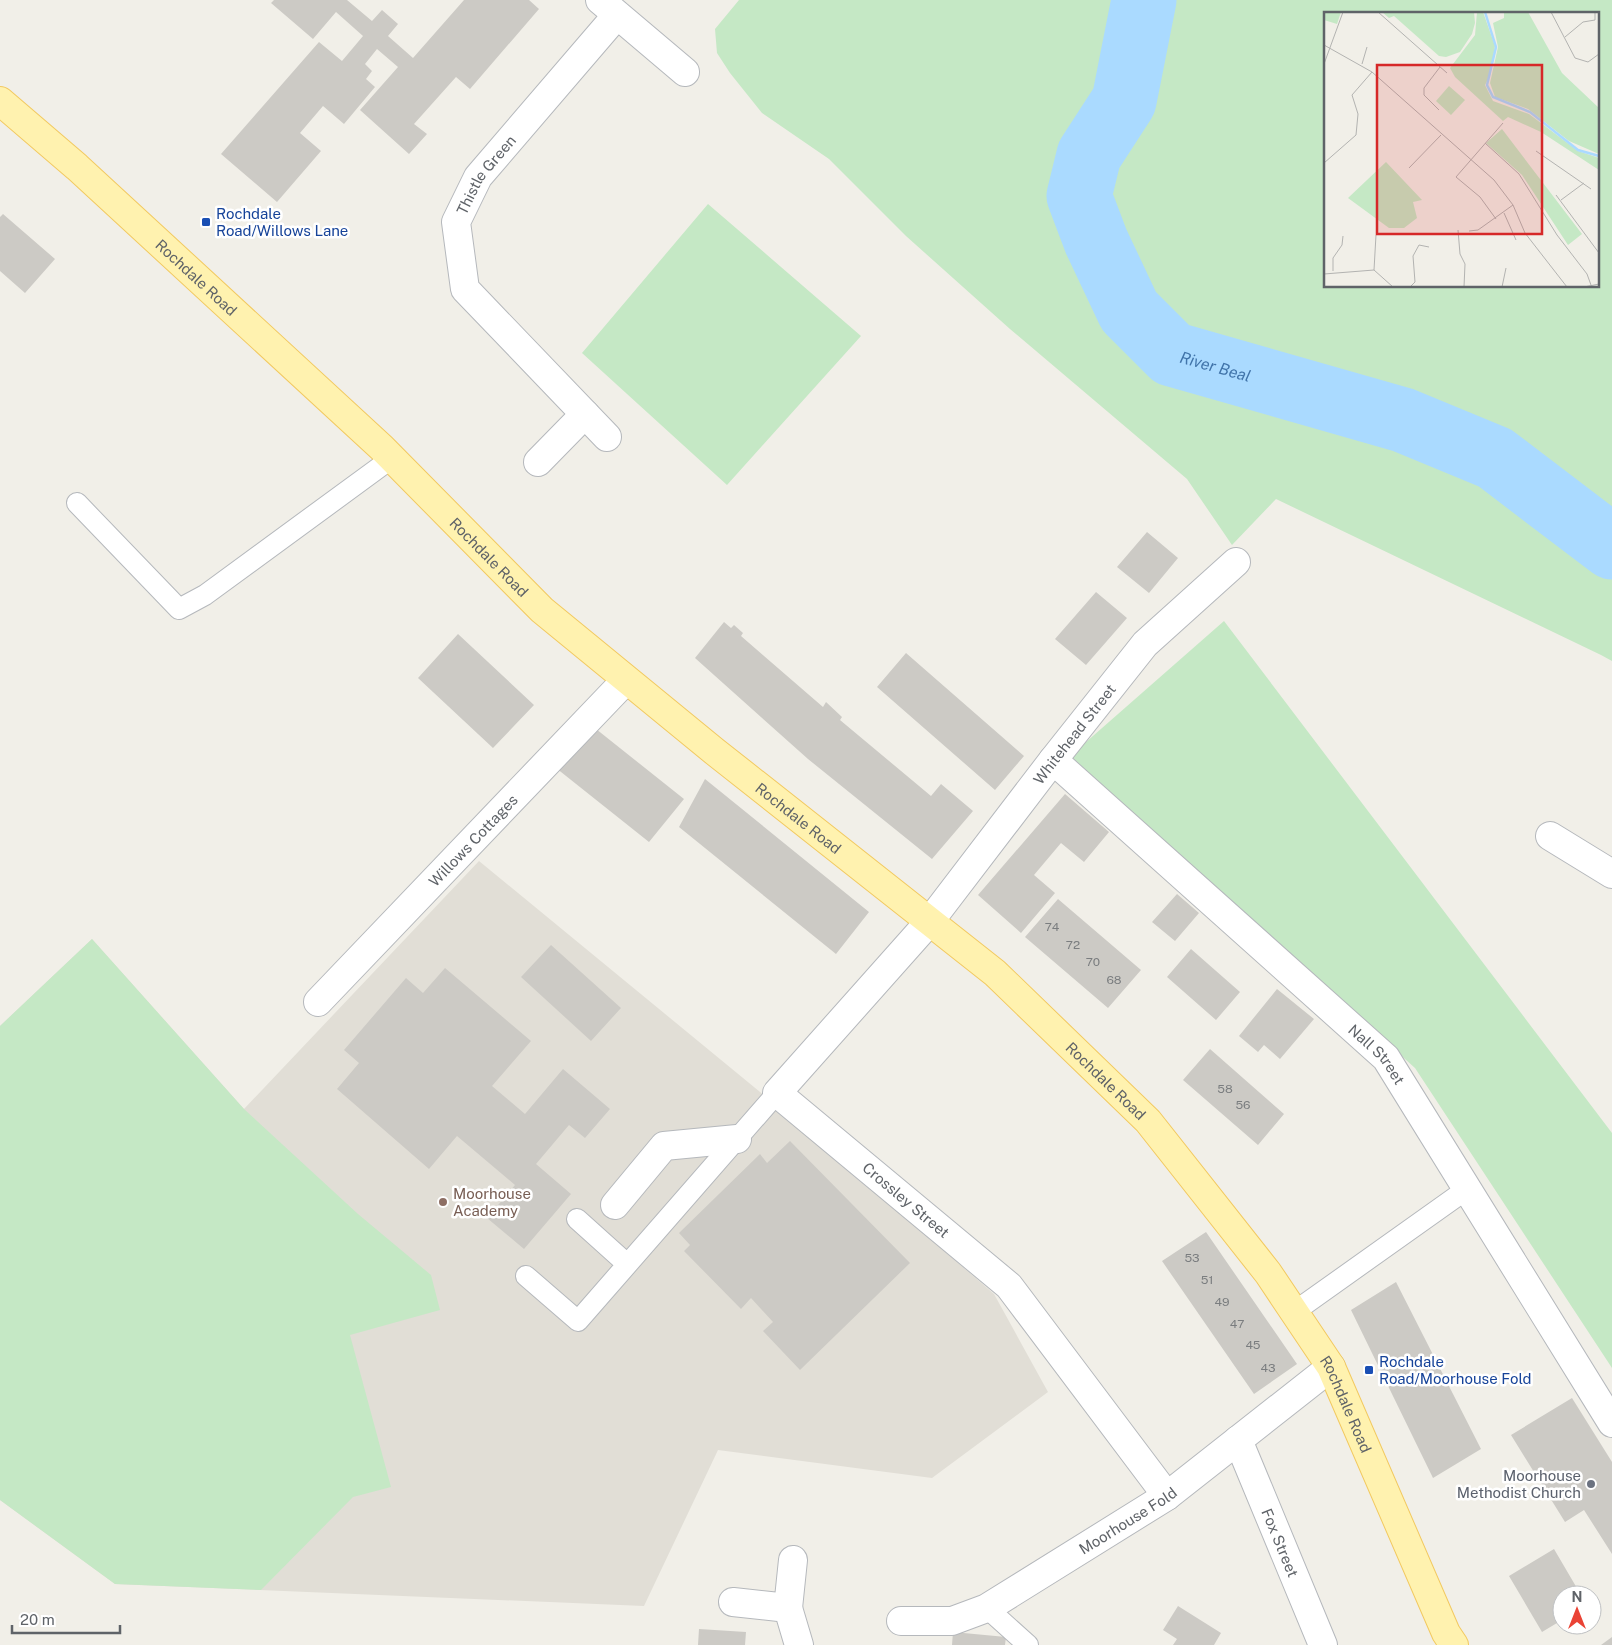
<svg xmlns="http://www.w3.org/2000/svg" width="1612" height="1645" viewBox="0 0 1612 1645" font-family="'Public Sans',sans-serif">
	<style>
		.education { fill: #e1ded6 }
		.green { fill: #c5e8c5; fill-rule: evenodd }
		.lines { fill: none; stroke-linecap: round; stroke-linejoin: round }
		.river { stroke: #aadaff; stroke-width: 65 }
		.building { fill: #cccac5 }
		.service-casing { stroke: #b5b8bc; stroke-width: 22 }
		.minor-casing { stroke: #b5b8bc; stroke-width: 30 }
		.primary-casing { stroke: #f2c960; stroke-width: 30 }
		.service { stroke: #fff; stroke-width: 20 }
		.minor { stroke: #fff; stroke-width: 28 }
		.primary { stroke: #fff2af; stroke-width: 28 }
		.transit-dot { fill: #1a4fb4; stroke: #fff; stroke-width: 2 }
		.education-dot { fill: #8d6e63; stroke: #fff; stroke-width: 2 }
		.worship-dot { fill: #6b7280; stroke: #fff; stroke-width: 2 }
		.labels { text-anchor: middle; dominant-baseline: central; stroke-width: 5; stroke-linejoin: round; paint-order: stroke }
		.number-label { font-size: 12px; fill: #7a7d7f }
		.street-label { font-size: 15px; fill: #5f6368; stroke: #fff }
		.transit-label { font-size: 15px; fill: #164399; stroke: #fff; text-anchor: start }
		.education-label { font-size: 15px; fill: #785e54; stroke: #fff; text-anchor: start }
		.worship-label { font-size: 15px; fill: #5b616d; stroke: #fff; text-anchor: end }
		.water-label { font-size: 16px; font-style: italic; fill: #4174aa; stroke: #fff }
		.inset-river { fill: none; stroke: #aadaff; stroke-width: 2.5 }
		.inset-road { fill: none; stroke: #b3b3b1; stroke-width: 1 }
		.view { fill: #d62828; fill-opacity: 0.15; stroke: #d62828; stroke-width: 2.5 }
		.inset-edge { fill: none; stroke: #5f6368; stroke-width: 2.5 }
	</style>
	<rect width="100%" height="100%" fill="#f1efe8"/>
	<!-- education -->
	<path class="education" d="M 479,861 L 771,1101 L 994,1294 L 1048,1392 L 932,1478 L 718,1450 L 644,1606 L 115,1584 L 0,1500 L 0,1026 L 92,939 L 244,1109 Z"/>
	<!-- green -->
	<path class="green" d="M 739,0 L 1134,0 L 1108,101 L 1068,145 L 1055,189 L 1076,256 L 1138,345 L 1173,368 L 1405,438 L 1481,475 L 1612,571 L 1612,661 L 1601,655 L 1276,499 L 1232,545 L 1187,479 L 1010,329 L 906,236 L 829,159 L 762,113 L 730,73 L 717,53 L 715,29 Z
		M 1162,0 L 1612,0 L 1612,514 L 1604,507 L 1471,423 L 1202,343 L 1151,313 L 1118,256 L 1104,210 L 1107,168 L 1139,111 L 1147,84 ZM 1326,14 L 1598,14 L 1598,286 L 1326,286 Z
		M 708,204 L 861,336 L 727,485 L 582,353 Z
		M 1224,621 L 1612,1133 L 1612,1368 L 1415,1068 L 1069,757 Z
		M 92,939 L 244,1109 L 358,1214 L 431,1275 L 440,1310 L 350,1335 L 391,1487 L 353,1497 L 261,1590 L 115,1584 L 0,1500 L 0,1026 Z"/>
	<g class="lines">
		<!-- river -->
		<path class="river" id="s1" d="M 1144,0 L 1124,101 L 1089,155 L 1079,196 L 1096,241 L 1129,311 L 1172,354 L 1403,420 L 1495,458 L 1612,547"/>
	</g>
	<!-- building -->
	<path class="building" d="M 274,0 L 347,0 L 372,21 L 382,10 L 398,24 L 388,36 L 413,58 L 464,0 L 529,0 L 539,9 L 470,89 L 456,77 L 414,124 L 427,134 L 409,154 L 360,110 L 398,67 L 377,49 L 365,64 L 372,71 L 366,79 L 375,87 L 344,124 L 323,106 L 300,133 L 321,151 L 277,202 L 221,154 L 319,42 L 342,61 L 363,36 L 336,12 L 313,39 L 271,3 Z
		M 3,214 L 55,259 L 25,293 L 0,271 L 0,217 Z
		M 1147,532 L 1178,558 L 1149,593 L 1117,567 Z
		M 1096,592 L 1127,618 L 1086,665 L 1055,639 Z
		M 724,622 L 731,628 L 734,625 L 743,633 L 741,636 L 823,707 L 826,702 L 842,717 L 840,720 L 931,796 L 941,784 L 973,811 L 932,859 L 808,759 L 695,658 Z
		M 458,634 L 534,705 L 493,748 L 418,678 Z
		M 906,653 L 1024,756 L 995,790 L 877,687 Z
		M 591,725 L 684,799 L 649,842 L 556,768 Z
		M 705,779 L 869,912 L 836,954 L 679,827 Z
		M 1065,794 L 1109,832 L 1084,862 L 1061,843 L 1034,875 L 1055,893 L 1021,933 L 978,895 Z
		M 1177,894 L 1199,913 L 1175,941 L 1152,922 Z
		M 1058,899 L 1141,970 L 1108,1008 L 1025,937 Z
		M 551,945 L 621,1008 L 591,1041 L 521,977 Z
		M 1191,949 L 1240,992 L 1216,1020 L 1167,977 Z
		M 445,968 L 531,1041 L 492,1086 L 525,1114 L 563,1069 L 610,1109 L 585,1138 L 569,1125 L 536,1164 L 571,1194 L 524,1249 L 487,1218 L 515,1185 L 457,1136 L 429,1169 L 337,1089 L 359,1063 L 344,1050 L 406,978 L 423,993 Z
		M 1277,989 L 1314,1019 L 1280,1059 L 1264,1045 L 1258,1052 L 1239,1036 Z
		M 1210,1049 L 1284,1114 L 1258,1145 L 1183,1080 Z
		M 790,1141 L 910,1263 L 800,1370 L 763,1331 L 773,1322 L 751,1298 L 741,1309 L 684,1251 L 690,1245 L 679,1233 L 760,1154 L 767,1163 Z
		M 1206,1232 L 1297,1364 L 1254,1394 L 1162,1261 Z
		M 1396,1282 L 1481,1449 L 1433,1478 L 1351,1310 Z
		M 1572,1398 L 1612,1462 L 1612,1554 L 1584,1510 L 1565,1522 L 1511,1435 Z
		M 1554,1549 L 1581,1595 L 1562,1595 L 1562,1620 L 1542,1632 L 1509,1576 Z
		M 1178,1606 L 1221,1633 L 1214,1645 L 1173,1645 L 1177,1639 L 1163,1630 Z
		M 699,1629 L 746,1632 L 745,1645 L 698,1645 Z
		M 953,1632 L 1006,1637 L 1005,1645 L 952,1645 Z
		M 1612,1637 L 1612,1645 L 1601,1645 Z"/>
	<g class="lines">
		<!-- service casing -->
		<g class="service-casing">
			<path id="service" d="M 77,503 L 179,609 L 205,595 L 392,458
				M 577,1219 L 627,1264
				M 526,1276 L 578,1321 L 777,1093
				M 1294,1312 L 1467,1189
				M 987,1608 L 1028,1645"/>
		</g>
		<!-- minor casing -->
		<g class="minor-casing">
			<g id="minor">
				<path d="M 600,0 L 685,72"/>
				<path id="s2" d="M 607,437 L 465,289 L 456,222 L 478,177 L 617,15"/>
				<path d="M 538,462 L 585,414"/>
				<path id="s3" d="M 1053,760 L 1386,1058 L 1612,1423"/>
				<path d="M 1550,836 L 1612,874"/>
				<path id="s4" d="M 318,1002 L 626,680"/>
				<path d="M 615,1205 L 664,1146 L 737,1139"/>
				<path id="s5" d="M 1238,1440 L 1323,1645"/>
				<path id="s6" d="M 1167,1496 L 1009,1286 L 777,1093 L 930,921 L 1053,760 L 1145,644 L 1236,562"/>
				<path d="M 733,1602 L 788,1608 L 793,1560"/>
				<path d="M 788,1608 L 799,1645"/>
				<path id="s7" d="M 901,1621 L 952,1621 L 987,1608 L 1167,1496 L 1331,1367"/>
			</g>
		</g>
		<!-- primary casing -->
		<g class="primary-casing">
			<g id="primary">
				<path id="s8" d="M 0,101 L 77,167 L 382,448 L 542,610 L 714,751 L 995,973 L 1148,1121 L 1268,1273 L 1331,1367 L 1446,1633 L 1454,1645"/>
			</g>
		</g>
		<!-- service -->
		<use href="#service" class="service"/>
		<!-- minor -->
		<use href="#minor" class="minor"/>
		<!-- primary -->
		<use href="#primary" class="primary"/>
	</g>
	<!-- markers -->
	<g class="transit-dot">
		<rect x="201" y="217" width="10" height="10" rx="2.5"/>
		<rect x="1364" y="1365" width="10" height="10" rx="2.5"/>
	</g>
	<circle class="education-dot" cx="443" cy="1202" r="5"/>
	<circle class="worship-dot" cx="1591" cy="1484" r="5"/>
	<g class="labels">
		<!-- number labels -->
		<g class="number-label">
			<text x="1052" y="927">74</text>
			<text x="1073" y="945">72</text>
			<text x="1093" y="962">70</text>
			<text x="1114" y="980">68</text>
			<text x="1225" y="1089">58</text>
			<text x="1243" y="1105">56</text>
			<text x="1192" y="1258">53</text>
			<text x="1207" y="1280">51</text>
			<text x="1222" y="1302">49</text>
			<text x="1237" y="1324">47</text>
			<text x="1253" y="1345">45</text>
			<text x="1268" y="1368">43</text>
		</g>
		<!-- street labels -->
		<g class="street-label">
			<text stroke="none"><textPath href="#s2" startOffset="329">Thistle Green</textPath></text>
			<text stroke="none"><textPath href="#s8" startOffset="264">Rochdale Road</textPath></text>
			<text stroke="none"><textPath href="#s8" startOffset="669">Rochdale Road</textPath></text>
			<text stroke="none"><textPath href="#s6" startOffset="1031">Whitehead Street</textPath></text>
			<text stroke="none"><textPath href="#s8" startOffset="1074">Rochdale Road</textPath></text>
			<text stroke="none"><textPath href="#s4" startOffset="224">Willows Cottages</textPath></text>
			<text stroke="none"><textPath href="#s3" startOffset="438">Nall Street</textPath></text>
			<text stroke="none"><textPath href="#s8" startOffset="1479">Rochdale Road</textPath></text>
			<text transform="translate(906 1200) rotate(40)">Crossley Street</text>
			<text stroke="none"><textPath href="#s8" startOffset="1884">Rochdale Road</textPath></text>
			<text stroke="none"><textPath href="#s7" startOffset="254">Moorhouse Fold</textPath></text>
			<text stroke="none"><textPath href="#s5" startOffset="111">Fox Street</textPath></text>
		</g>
		<!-- transit labels -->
		<g class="transit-label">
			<text x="216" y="213">Rochdale<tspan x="216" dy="17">Road/Willows Lane</tspan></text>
			<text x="1379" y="1361">Rochdale<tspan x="1379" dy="17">Road/Moorhouse Fold</tspan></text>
		</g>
		<!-- education labels -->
		<g class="education-label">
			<text x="453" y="1193">Moorhouse<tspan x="453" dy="17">Academy</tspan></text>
		</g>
		<!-- worship labels -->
		<g class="worship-label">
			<text x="1581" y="1475">Moorhouse<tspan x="1581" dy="17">Methodist Church</tspan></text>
		</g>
		<!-- water labels -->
		<g class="water-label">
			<text stroke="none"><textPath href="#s1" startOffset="441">River Beal</textPath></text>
		</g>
	</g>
	<!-- overview -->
	<g transform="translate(1324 12)">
		<rect width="275" height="275" fill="#f1efe8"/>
		<path d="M 0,0 L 17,0 L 13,12 L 0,8 ZM 58,0 L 150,0 L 151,11 L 148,22 L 136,40 L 122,45 L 115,44 L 70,4 L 65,6 ZM 153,0 L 159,0 L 171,34 L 166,64 L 161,73 L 169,89 L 205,102 L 254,139 L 275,146 L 275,158 L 217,120 L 184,105 L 179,109 L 131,65 L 126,56 L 151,23 ZM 180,0 L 204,0 L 238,61 L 275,96 L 275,142 L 245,129 L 204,97 L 171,85 L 166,71 L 174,35 L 169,11 L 180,6 ZM 125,74 L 141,88 L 127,103 L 112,89 ZM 178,117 L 258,222 L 244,233 L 198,163 L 162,131 ZM 62,150 L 98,188 L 89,190 L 93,206 L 80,216 L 65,216 L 24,186 Z" fill="#c5e8c5"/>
		<path class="inset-river" d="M 161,0 L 172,35 L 163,73 L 169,85 L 206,100 L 254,138 L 275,144"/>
		<path class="inset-road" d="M 54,0 L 123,61M 227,0 L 251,46 L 264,50 L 275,42M 241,25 L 259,10 L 271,8 L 271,0M 0,33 L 48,60 L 170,168 L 189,193 L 201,221 L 243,275M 0,52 L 19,0M 38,52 L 43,35M 115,98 L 100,83 L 100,76 L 116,55M 161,131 L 195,162 L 233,223 L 263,262 L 267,273M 212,139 L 267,177M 0,151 L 32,123 L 34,102 L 28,83 L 48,60M 85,156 L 117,123M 232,183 L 275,241M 237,188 L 260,171M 180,201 L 192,228M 172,207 L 156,185 L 132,165 L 179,111M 134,218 L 136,242 L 141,252 L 140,275M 145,219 L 154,218 L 189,193M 52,223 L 50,258 L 69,275M 9,259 L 9,246 L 18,233 L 19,224M 0,262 L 50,258M 86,275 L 91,270 L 89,244 L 95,233 L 105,235M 178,275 L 182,256M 260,275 L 275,272"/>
		<path class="view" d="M 53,53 L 218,53 L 218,222 L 53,222 Z"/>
		<rect width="275" height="275" class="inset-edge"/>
	</g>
	<!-- north arrow -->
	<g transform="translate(1577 1610)"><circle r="24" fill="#ffffff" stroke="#bfc1c3"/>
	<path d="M0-4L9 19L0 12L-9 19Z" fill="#ea4335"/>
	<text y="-8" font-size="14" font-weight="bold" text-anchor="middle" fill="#5f6368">N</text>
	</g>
	<!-- scale -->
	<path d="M12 1625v8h108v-8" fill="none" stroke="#5f6368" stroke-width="2.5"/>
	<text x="20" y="1625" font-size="15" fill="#5f6368" stroke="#ffffff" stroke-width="4" paint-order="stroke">20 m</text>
</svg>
